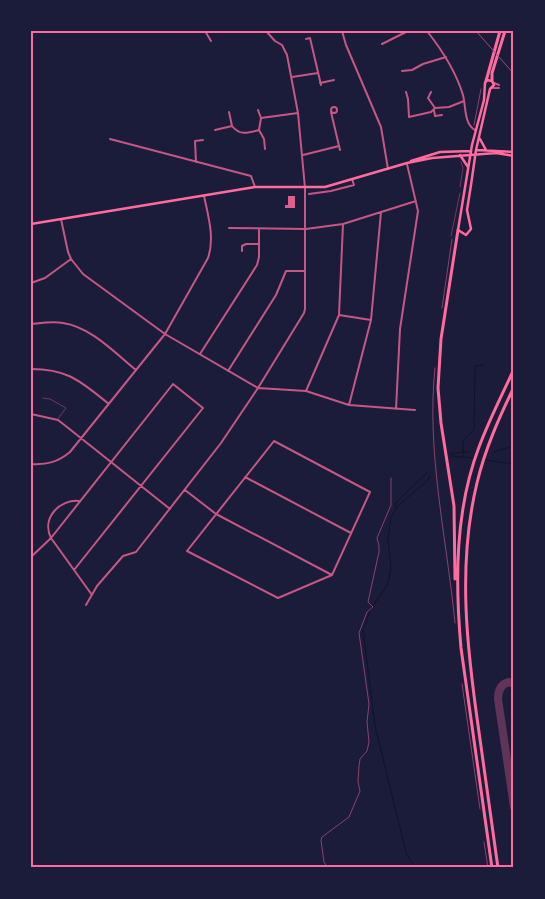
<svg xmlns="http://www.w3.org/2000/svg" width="545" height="899" viewBox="0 0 545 899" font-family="'Zilla Slab',serif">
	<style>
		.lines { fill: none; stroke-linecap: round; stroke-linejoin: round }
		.stream { stroke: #12122b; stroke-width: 1 }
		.taxiway { stroke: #603358; stroke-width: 8 }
		.building { fill: #dd5f8e }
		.path { stroke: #ff6b9d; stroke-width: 0.5 }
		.service { stroke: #c65784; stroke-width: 0.5 }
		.minor { stroke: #c65784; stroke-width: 2 }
		.tertiary { stroke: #c65784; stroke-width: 2 }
		.primary { stroke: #ff6b9d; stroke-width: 2.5 }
		.trunk { stroke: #ff6b9d; stroke-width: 3 }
		.rail { stroke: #a44b75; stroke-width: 1 }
		.neatline { fill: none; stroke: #ff6b9d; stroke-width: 2 }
	</style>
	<rect width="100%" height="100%" fill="#1b1b3a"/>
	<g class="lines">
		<!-- stream -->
		<path class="stream" d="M 494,452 L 514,446
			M 450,454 L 463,452 L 463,440 L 474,430 L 475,366 L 484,365
			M 451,456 L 473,458
			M 463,456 L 463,452 L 469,452
			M 485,460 L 514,464
			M 396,508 L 395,503 L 427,473
			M 406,852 L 375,726 L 363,630 L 370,611 L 378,598 L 385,589 L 389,579 L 391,567 L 388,540 L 391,517 L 398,506 L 428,480 L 430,475
			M 406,853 L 415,868"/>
		<!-- taxiway -->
		<path class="taxiway" d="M 514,684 L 509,682 C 501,684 498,691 498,699 L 514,807"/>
	</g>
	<!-- building -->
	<path class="building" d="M 288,196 L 295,196 L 295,208 L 285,208 L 285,205 L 288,205 Z"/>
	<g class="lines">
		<!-- path -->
		<path class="path" d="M 474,125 L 481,89
			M 442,308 L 452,239
			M 435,368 C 426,451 447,540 455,623
			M 462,684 L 480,809
			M 484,842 L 488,868
			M 328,868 L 324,862 L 321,840 L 322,837 L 349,817 L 360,791 L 358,782 L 359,766 L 360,759 L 367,751 L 369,742 L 367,722 L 369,704 L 359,633 L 367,612 L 373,607 L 368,602 L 379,552 L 379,546 L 377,538 L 391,505 L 391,478"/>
		<!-- service -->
		<path class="service" d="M 460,187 L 463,168 L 461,162
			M 451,236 L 460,193
			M 43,398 L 50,399 L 66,408 L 58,419"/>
		<!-- minor -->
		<path class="minor" d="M 205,31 L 211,41
			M 342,31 L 346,45 L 381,127 L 388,169
			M 306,39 L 310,38 L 321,85
			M 382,44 L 408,31
			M 402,71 L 412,70 L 423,64 L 446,57
			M 292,77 L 318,73
			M 320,83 L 334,80
			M 494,83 L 499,85
			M 493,88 L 499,88
			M 406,92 L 408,99 L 409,117 L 431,112 L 435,108 L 449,107 L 464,101
			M 431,92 L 428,98 L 435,108
			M331 110a3 3 0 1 1 6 0a3 3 0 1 1-6 0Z
			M 258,110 L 261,118
			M 434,110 L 435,116 L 442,115
			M 229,112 L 232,126
			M 331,112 L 340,150
			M 215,130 L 232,126 C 240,136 248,133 259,130 L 261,118 L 298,113
			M 259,130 L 264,139 L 265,149
			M 110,139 L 251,176 L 255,187
			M 303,155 L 339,146
			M 196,162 L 195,141 L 203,140
			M 309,194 L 331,191 L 354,185 L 352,179
			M 61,219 L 68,252 L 71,259 L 83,274 L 165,334 L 258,388 L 306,391 L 349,405 L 415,410
			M 229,228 L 306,229 L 343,224 L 416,201
			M 242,251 L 242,246 L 246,244 L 259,244
			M 31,283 L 45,278 L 71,259
			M 339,315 L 371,320
			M 31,324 C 41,323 53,321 63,323 C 91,327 115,353 136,370
			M 200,354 L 257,265 L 259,257 L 259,229
			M 31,369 C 69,369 81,382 109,404
			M 228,371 L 276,295 L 286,271 L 305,271
			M 306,391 L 339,315 L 343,224
			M 349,405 L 371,320 L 381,212
			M 396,409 L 400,329 L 418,211 L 407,164
			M 31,414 L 58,420 L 67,427 L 170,509
			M 274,441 L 370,492 L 332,575 L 278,598 L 187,551 Z
			M 31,464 C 47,465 58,462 70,452 L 165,334 L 208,258 C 215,238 208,215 204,196
			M 245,477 L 351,533
			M 185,490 L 216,514 L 332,575
			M 79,501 C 60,499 41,518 51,538 L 92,595
			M 31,557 L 51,538 L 173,384 L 203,408 L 74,570
			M 86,605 L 97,586 L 123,556 L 136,552 L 221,443 L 258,388 L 304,313 L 305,309 L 305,188 L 298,113 L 287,55 L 282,45 L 275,41 L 266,31"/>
		<!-- tertiary -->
		<path class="tertiary" d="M 427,31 C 442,50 456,72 463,95 C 466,107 464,124 475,130"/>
		<!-- primary -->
		<path class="primary" d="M 487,80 L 492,81 L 494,85 L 490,89 L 476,150 L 471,185 L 467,210 L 471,229 L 466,235 L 458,230 L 472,145 L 484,100 L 485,83 Z
			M 480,139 L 486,150
			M 477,150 L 514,152
			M 460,155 L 468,167
			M 411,161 L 440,152 L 471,151
			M 31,224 L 255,187 L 325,187 L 407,163 L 432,158 L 496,153 L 514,156"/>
		<!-- trunk -->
		<path class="trunk" d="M 486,81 L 500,31
			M 492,81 L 492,73 L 505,31
			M 455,579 L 454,506 L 441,423 L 438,388 L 441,339 L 458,230
			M 492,868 L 461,648 C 455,581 455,510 479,447 C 489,420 502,395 514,369
			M 498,868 C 492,823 485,777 479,732 C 467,649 457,565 477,483 C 485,449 499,418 514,387"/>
		<!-- rail -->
		<path class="rail" d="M 476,31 L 514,74"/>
	</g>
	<!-- border -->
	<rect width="545" height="899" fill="none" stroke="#1b1b3a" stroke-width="65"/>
	<rect x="32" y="32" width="480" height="834" class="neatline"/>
</svg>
